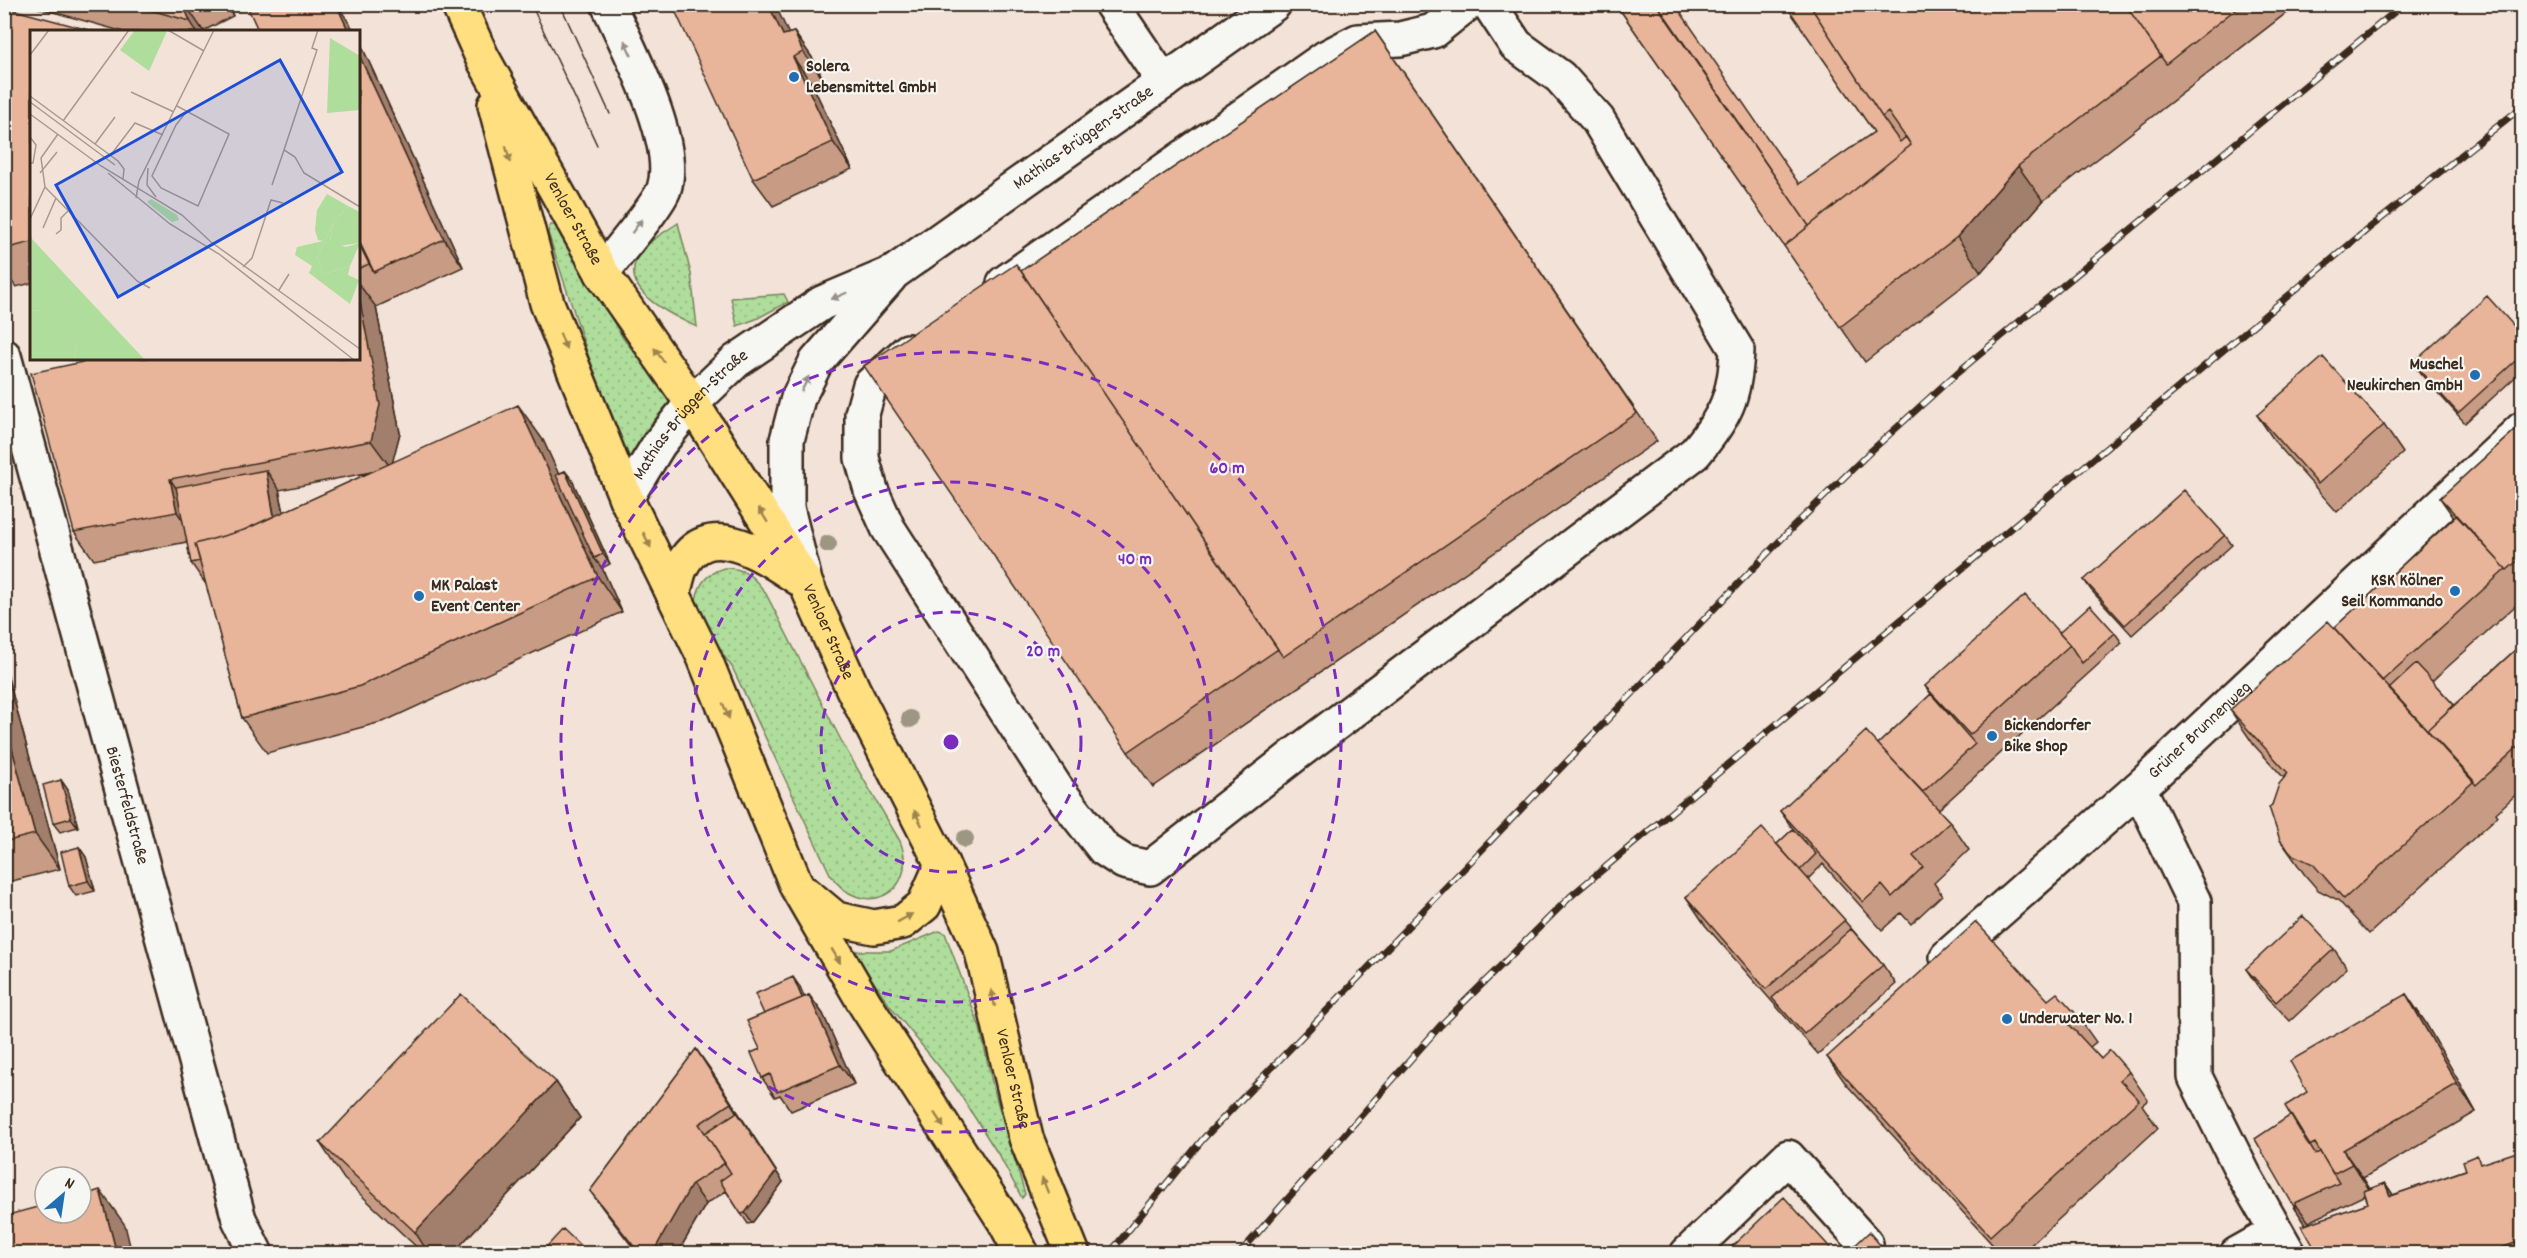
<svg xmlns="http://www.w3.org/2000/svg" width="2527" height="1258" viewBox="0 0 2527 1258" font-family="Dekko,sans-serif">
	<style>
		.grass { fill: url(#grass-dots); stroke: #75845c; stroke-width: 1.5 }
		.lines { fill: none; stroke-linecap: round; stroke-linejoin: round }
		.minor-casing { stroke: #3b2a1e; stroke-width: 38 }
		.major-casing { stroke: #3b2a1e; stroke-width: 38 }
		.minor { stroke: #f6f6f2; stroke-width: 33 }
		.major { stroke: #ffdf80; stroke-width: 33 }
		.tram { stroke: #3b2a1e; stroke-width: 1.5 }
		.rail-casing { stroke: #3b2a1e; stroke-width: 7 }
		.rail { stroke: #f6f6f2; stroke-width: 4.5; stroke-dasharray: 14; stroke-linecap: butt }
		.tree { fill: #9d9683 }
		.wall { fill: #c89c84; stroke: #3b2a1e; stroke-width: 1.5; fill-rule: evenodd }
		.shaded-wall { fill: #a27f6c; stroke: #3b2a1e; stroke-width: 1.5 }
		.building { fill: #e8b59a; stroke: #3b2a1e; stroke-width: 1.5 }
		.oneway { fill: #989088 }
		.oneway2 { fill: #9d844f }
		.ring { fill: none; stroke: #7b2cbf; stroke-width: 3; stroke-dasharray: 10 8 }
		.poi-dot { fill: #1f6fb2; stroke: #f6f6f2; stroke-width: 2 }
		.labels { text-anchor: middle; dominant-baseline: central; stroke-width: 4.5; stroke-linejoin: round; paint-order: stroke }
		.poi-label { font-size: 18px; font-weight: bold; fill: #3b2a1e; stroke: #f6f6f2; text-anchor: start }
		.street-label { font-size: 18px; fill: #3b2a1e; stroke: #f6f6f2 }
		.inset-road { fill: none; stroke: #a9988e; stroke-width: 1.5 }
		.view { fill: #1d4ed8; fill-opacity: 0.15; stroke: #1d4ed8; stroke-width: 3 }
		.inset-edge { fill: none; stroke: #3b2a1e; stroke-width: 3 }
		.centre { fill: #7b2cbf; stroke: #f6f6f2; stroke-width: 3 }
		.ring-label { font-size: 18px; text-anchor: middle; font-weight: bold; fill: #7b2cbf; stroke: #f6f6f2; stroke-width: 4.5; stroke-linejoin: round; paint-order: stroke }
	</style>
	<defs>
		<pattern id="grass-dots" width="8" height="8" patternUnits="userSpaceOnUse" patternTransform="scale(1.5)"><rect width="8" height="8" fill="#afdd9b"/><path d="M2 2h.1M6 6h.1" fill="none" stroke="#97be85" stroke-width="1.8" stroke-linecap="round"/></pattern>
	</defs>
	<rect width="100%" height="100%" fill="#f2e2d8"/>
	<filter id="ink" filterUnits="userSpaceOnUse"><feTurbulence type="fractalNoise" baseFrequency=".0167" numOctaves="2"/><feDisplacementMap in="SourceGraphic" scale="12" xChannelSelector="R" yChannelSelector="G"/><feConvolveMatrix kernelMatrix="1 2 1 2 8 2 1 2 1" color-interpolation-filters="sRGB"/></filter>
	<g filter="url(#ink)">
		<!-- grass -->
		<path class="grass" d="M 678,223 L 691,274 L 697,327 C 669,314 611,288 643,249 C 652,238 667,231 678,223 Z
			M 550,225 L 557,225 L 623,338 L 673,401 L 630,470 L 621,455 L 548,233 Z
			M 784,294 L 788,302 L 756,319 L 737,326 L 731,298 Z
			M 724,568 C 745,567 755,578 766,594 L 844,746 L 900,841 C 921,894 861,922 830,874 L 732,667 L 710,637 L 695,607 C 697,587 704,574 724,568 Z
			M 939,931 L 945,933 L 980,1028 L 993,1087 L 1025,1194 L 1022,1198 L 1000,1157 L 954,1085 L 890,1006 L 856,956 L 857,951 L 891,951 Z"/>
		<g class="lines">
			<!-- minor casing -->
			<g class="minor-casing">
				<g id="minor">
					<path d="M 1111,4 L 1164,82"/>
					<path d="M 602,273 C 615,255 658,206 664,189 C 679,142 628,48 608,4"/>
					<path d="M 1004,283 L 1325,58 L 1358,41 L 1400,39 L 1433,31 L 1467,4"/>
					<path d="M 908,351 L 870,385 L 862,414 L 862,458 L 871,490 L 888,528 L 1056,788 L 1104,849 L 1124,862 L 1150,868 L 1297,753 L 1695,453 C 1726,416 1735,397 1737,350 L 1598,120 L 1560,77 L 1516,45 L 1489,4"/>
					<path id="s1" d="M 4,356 L 239,1219 L 256,1254"/>
					<path id="s2" d="M 626,498 L 659,444 L 692,403 L 736,361 L 822,303 L 893,273 L 1274,4"/>
					<path d="M 804,577 L 787,508 L 787,440 L 798,398 L 816,362 L 890,277"/>
					<path d="M 1947,957 L 2139,788"/>
					<path d="M 1687,1254 L 1788,1157 L 1866,1244"/>
					<path d="M 2237,1254 L 2276,1232"/>
					<path id="s3" d="M 2289,1254 L 2244,1175 L 2195,1077 L 2194,902 L 2139,788 L 2522,429"/>
				</g>
			</g>
			<!-- major casing -->
			<g class="major-casing">
				<g id="major">
					<path id="s4" d="M 458,4 L 482,57 L 602,273 L 692,403 L 805,582 L 853,689 L 942,864 L 982,952 L 1026,1138 L 1073,1254"/>
					<path d="M 495,105 L 547,303 L 626,498 L 704,657 L 797,887 L 865,1004 L 1005,1222 L 1022,1254"/>
					<path d="M 673,594 C 676,586 677,575 681,567 C 707,514 766,557 798,578"/>
					<path d="M 806,894 L 836,919 L 874,927 L 903,922 L 924,905 L 942,864"/>
				</g>
			</g>
			<!-- minor -->
			<use href="#minor" class="minor"/>
			<!-- major -->
			<use href="#major" class="major"/>
			<!-- tram -->
			<path class="tram" d="M 531,4 L 597,145
				M 560,4 L 610,114"/>
			<!-- rail casing -->
			<g class="rail-casing">
				<path id="rail" d="M 1109,1254 L 1203,1139 L 1793,527 L 1871,451 L 1957,373 L 2404,4
					M 1239,1254 L 1440,1026 L 1571,896 L 2368,229 L 2522,107"/>
			</g>
			<!-- rail -->
			<use href="#rail" class="rail"/>
		</g>
		<!-- trees -->
		<g class="tree">
			<circle cx="828" cy="544" r="9"/>
			<circle cx="910" cy="719" r="9"/>
			<circle cx="965" cy="839" r="9"/>
		</g>
		<!-- wall -->
		<path class="wall" d="M 25,4 L 228,4 L 233,16 L 203,31 L 204,32 L 124,32 Z
			M 1616,4 L 1799,184 L 1874,132 L 1785,4 L 2298,4 L 2043,201 L 1981,272 L 1865,362 Z
			M 4,17 L 32,32 L 32,283 L 16,287 L 4,271 Z
			M 1375,31 L 1657,441 L 1153,787 L 1128,752 L 1021,271 Z
			M 794,32 L 813,59 L 823,79 L 812,84 L 852,169 L 773,206 L 753,179 L 788,34 Z
			M 358,38 L 463,267 L 376,307 L 400,433 L 392,462 L 543,440 L 558,474 L 565,471 L 572,480 L 610,564 L 602,568 L 622,612 L 385,721 L 267,753 L 242,718 L 206,583 L 205,583 L 191,563 L 187,542 L 94,560 L 74,532 L 358,358 ZM 371,472 L 284,512 L 279,490 Z
			M 2523,336 L 2523,370 L 2465,423 L 2420,373 L 2413,363 Z
			M 2257,415 L 2384,425 L 2403,453 L 2337,512 L 2276,443 Z
			M 2523,423 L 2523,587 L 2520,589 L 2523,593 L 2523,599 L 2432,681 L 2454,705 L 2523,643 L 2523,788 L 2496,813 L 2498,816 L 2369,934 L 2338,900 L 2318,890 L 2305,875 L 2280,840 L 2272,805 L 2284,778 L 2254,745 L 2230,710 L 2334,628 L 2454,518 L 2440,498 Z
			M 2225,535 L 2232,545 L 2132,635 L 2091,590 L 2084,580 Z
			M 2059,633 L 2115,633 L 2122,643 L 1938,810 L 1950,822 L 1969,850 L 1934,883 L 1942,895 L 1911,924 L 1901,913 L 1882,930 L 1823,864 L 1808,879 L 1883,965 L 1896,984 L 1818,1054 L 1705,925 L 1686,897 L 1777,844 L 1793,829 L 1780,811 L 1878,744 L 1931,694 L 1925,686 Z
			M 4,663 L 60,869 L 4,883 Z
			M 61,780 L 68,790 L 78,827 L 60,832 L 53,823 Z
			M 79,847 L 86,857 L 95,891 L 76,896 L 69,886 Z
			M 2334,949 L 2347,968 L 2290,1021 L 2259,988 L 2246,969 Z
			M 800,987 L 804,997 L 809,995 L 823,1014 L 854,1084 L 791,1111 L 780,1095 L 775,1097 L 762,1078 L 760,1049 L 764,1014 Z
			M 2406,994 L 2425,1022 L 2476,1112 L 2363,1178 L 2370,1189 L 2385,1183 L 2393,1195 L 2523,1150 L 2523,1254 L 2318,1254 L 2306,1225 L 2255,1139 L 2291,1115 L 2307,1092 ZM 2365,1195 L 2368,1203 L 2309,1224 L 2309,1222 Z
			M 2048,1000 L 2076,1014 L 2096,1042 L 2090,1047 L 2101,1059 L 2129,1072 L 2148,1100 L 2142,1105 L 2158,1128 L 2021,1254 L 2001,1254 L 1846,1084 L 1827,1057 Z
			M 696,1049 L 710,1069 L 783,1182 L 752,1223 L 748,1224 L 726,1191 L 706,1204 L 677,1254 L 638,1254 L 604,1210 L 590,1191 Z
			M 556,1082 L 580,1118 L 452,1254 L 424,1254 L 344,1179 L 320,1143 Z"/>
		<!-- shaded-wall -->
		<path class="shaded-wall" d="M 183,4 L 185,4 L 204,32 L 197,32 L 190,21 Z
			M 225,4 L 228,4 L 233,16 Z
			M 336,4 L 337,4 L 355,32 L 349,32 Z
			M 768,4 L 775,4 L 798,54 L 783,35 Z
			M 794,32 L 813,59 L 823,79 L 803,52 Z
			M 358,38 L 463,267 L 444,239 L 358,53 Z
			M 793,57 L 812,84 L 852,169 L 833,142 Z
			M 2018,166 L 2043,201 L 1981,272 L 1957,237 Z
			M 358,224 L 374,272 L 369,264 L 358,242 Z
			M 358,283 L 376,307 L 400,433 L 391,468 L 371,441 Z
			M 518,405 L 543,440 L 597,557 L 594,558 L 602,568 L 622,612 L 598,577 Z
			M 266,470 L 279,489 L 292,555 L 278,536 Z
			M 565,471 L 572,480 L 610,564 L 603,554 Z
			M 170,479 L 189,507 L 196,540 L 177,512 Z
			M 4,663 L 60,869 L 35,834 L 4,719 Z
			M 61,780 L 68,790 L 78,827 L 71,818 Z
			M 79,847 L 86,857 L 95,891 L 88,881 Z
			M 793,977 L 800,987 L 814,1018 L 807,1008 Z
			M 2406,994 L 2425,1022 L 2476,1112 L 2457,1084 Z
			M 809,995 L 823,1014 L 854,1084 L 840,1065 Z
			M 696,1049 L 710,1069 L 783,1182 L 752,1223 L 745,1213 L 737,1113 Z
			M 556,1082 L 580,1118 L 452,1254 L 429,1254 L 415,1232 Z
			M 2343,1150 L 2363,1178 L 2371,1192 L 2352,1164 Z
			M 2385,1183 L 2409,1218 L 2390,1196 Z
			M 692,1184 L 706,1204 L 677,1254 L 652,1254 Z
			M 100,1190 L 125,1225 L 132,1254 L 117,1254 Z
			M 2295,1203 L 2309,1222 L 2310,1230 L 2296,1210 Z"/>
		<!-- building -->
		<path class="building" d="M 129,4 L 183,4 L 190,21 Z
			M 246,4 L 329,4 L 329,5 L 336,4 L 349,32 L 259,32 Z
			M 672,4 L 768,4 L 783,35 L 794,32 L 803,52 L 793,57 L 833,142 L 753,179 Z
			M 1616,4 L 1656,4 L 1809,226 L 1784,246 Z
			M 1657,4 L 1675,4 L 1799,184 L 1874,132 L 1785,4 L 1809,4 L 1882,117 L 1900,142 L 1906,137 L 1911,145 L 1809,226 Z
			M 1809,4 L 2125,4 L 2161,56 L 2018,166 L 1957,237 L 1840,327 L 1784,246 L 1911,145 L 1888,112 L 1882,117 Z
			M 2125,4 L 2242,4 L 2166,64 Z
			M 7,8 L 96,32 L 32,32 L 32,242 L 4,249 L 4,17 Z
			M 1375,31 L 1637,413 L 1283,657 L 1021,271 Z
			M 358,53 L 444,239 L 374,272 L 358,239 Z
			M 358,242 L 369,264 L 358,269 Z
			M 1016,264 L 1278,649 L 1128,752 L 864,366 Z
			M 358,291 L 380,405 L 371,441 L 170,479 L 177,512 L 74,532 L 31,373 L 101,358 L 358,358 Z
			M 2487,296 L 2523,336 L 2523,354 L 2458,413 L 2413,363 Z
			M 2323,357 L 2384,425 L 2318,484 L 2257,415 Z
			M 518,405 L 598,577 L 360,686 L 242,718 L 195,544 L 244,530 Z
			M 2523,423 L 2523,556 L 2507,570 L 2440,498 Z
			M 266,470 L 274,516 L 244,530 L 195,544 L 200,561 L 191,563 L 176,487 Z
			M 565,471 L 603,554 L 594,558 L 556,475 Z
			M 2184,490 L 2225,535 L 2125,625 L 2084,580 Z
			M 2457,515 L 2506,569 L 2382,681 L 2334,628 Z
			M 2025,595 L 2070,645 L 1970,735 L 1925,686 Z
			M 2090,605 L 2115,633 L 2082,663 L 2070,645 L 2059,633 Z
			M 2328,621 L 2474,781 L 2344,899 L 2313,864 L 2293,855 L 2280,840 L 2269,807 L 2272,805 L 2279,784 L 2288,773 L 2230,710 Z
			M 2523,643 L 2523,750 L 2519,746 L 2476,785 L 2427,730 Z
			M 2416,664 L 2454,705 L 2427,730 L 2389,689 Z
			M 1931,694 L 1975,744 L 1923,792 L 1878,744 Z
			M 4,719 L 35,834 L 4,842 Z
			M 1866,731 L 1950,822 L 1913,856 L 1923,867 L 1892,897 L 1882,885 L 1863,902 L 1780,811 Z
			M 61,780 L 71,818 L 53,823 L 43,785 Z
			M 1762,828 L 1845,920 L 1766,989 L 1686,897 Z
			M 1793,829 L 1816,854 L 1800,870 L 1777,844 Z
			M 79,847 L 88,881 L 69,886 L 61,852 Z
			M 2303,916 L 2334,949 L 2276,1002 L 2246,969 Z
			M 1976,922 L 2048,1000 L 2057,993 L 2076,1014 L 2067,1022 L 2101,1059 L 2110,1050 L 2129,1072 L 2120,1080 L 2139,1100 L 1990,1236 L 1827,1057 Z
			M 1851,929 L 1883,965 L 1804,1034 L 1772,998 Z
			M 793,977 L 802,998 L 764,1014 L 755,994 Z
			M 461,994 L 556,1082 L 415,1232 L 320,1143 Z
			M 2406,994 L 2457,1084 L 2343,1150 L 2352,1164 L 2333,1174 L 2315,1143 L 2309,1146 L 2285,1106 L 2307,1092 L 2290,1061 Z
			M 809,995 L 840,1065 L 777,1092 L 770,1074 L 762,1078 L 751,1053 L 760,1049 L 747,1021 Z
			M 696,1049 L 731,1103 L 699,1124 L 725,1163 L 692,1184 L 652,1254 L 640,1254 L 590,1191 Z
			M 737,1112 L 776,1172 L 745,1213 L 741,1214 L 720,1181 L 731,1173 L 705,1133 Z
			M 2291,1115 L 2315,1154 L 2320,1152 L 2339,1183 L 2295,1203 L 2296,1210 L 2255,1139 Z
			M 2523,1150 L 2523,1240 L 2485,1254 L 2318,1254 L 2302,1226 L 2368,1203 L 2364,1191 L 2385,1183 L 2390,1196 L 2466,1170 L 2463,1161 L 2477,1155 L 2480,1164 Z
			M 100,1190 L 117,1254 L 4,1254 L 4,1216 L 45,1205 L 45,1213 L 81,1213 L 81,1196 Z
			M 1784,1197 L 1836,1254 L 1724,1254 Z
			M 563,1229 L 589,1254 L 540,1254 Z
			M 1869,1232 L 1888,1254 L 1846,1254 Z"/>
		<!-- one-way arrows -->
		<defs><path id="oneway-solid" d="M-6-.8H1V-3.2L6.5 0L1 3.2V.8H-6Z" transform="scale(1.5)"/></defs>
		<g class="oneway">
			<use href="#oneway-solid" transform="translate(628 48) rotate(-115)"/>
			<use href="#oneway-solid" transform="translate(637 226) rotate(-53)"/>
			<use href="#oneway-solid" transform="translate(839 296) rotate(157)"/>
			<use href="#oneway-solid" transform="translate(805 384) rotate(-64)"/>
		</g>
		<g class="oneway2">
			<use href="#oneway-solid" transform="translate(508 154) rotate(75)"/>
			<use href="#oneway-solid" transform="translate(563 341) rotate(68)"/>
			<use href="#oneway-solid" transform="translate(659 355) rotate(-125)"/>
			<use href="#oneway-solid" transform="translate(763 515) rotate(-122)"/>
			<use href="#oneway-solid" transform="translate(647 540) rotate(64)"/>
			<use href="#oneway-solid" transform="translate(726 711) rotate(68)"/>
			<use href="#oneway-solid" transform="translate(918 818) rotate(-117)"/>
			<use href="#oneway-solid" transform="translate(905 918) rotate(-29)"/>
			<use href="#oneway-solid" transform="translate(836 956) rotate(59)"/>
			<use href="#oneway-solid" transform="translate(993 998) rotate(-103)"/>
			<use href="#oneway-solid" transform="translate(939 1120) rotate(57)"/>
			<use href="#oneway-solid" transform="translate(1045 1185) rotate(-111)"/>
		</g>
	</g>
	<!-- distance rings -->
	<g class="ring">
		<circle cx="951" cy="742" r="130"/>
		<circle cx="951" cy="742" r="260"/>
		<circle cx="951" cy="742" r="390"/>
	</g>
	<!-- markers -->
	<g class="poi-dot">
		<circle cx="794" cy="77" r="6"/>
		<circle cx="2475" cy="375" r="6"/>
		<circle cx="2455" cy="591" r="6"/>
		<circle cx="419" cy="596" r="6"/>
		<circle cx="1992" cy="736" r="6"/>
		<circle cx="2007" cy="1019" r="6"/>
	</g>
	<g class="labels">
		<!-- poi labels -->
		<g class="poi-label">
			<text x="806" y="67">Solera<tspan x="806" dy="21">Lebensmittel GmbH</tspan></text>
			<text x="2463" y="365" text-anchor="end">Muschel<tspan x="2463" dy="21">Neukirchen GmbH</tspan></text>
			<text x="2443" y="581" text-anchor="end">KSK Kölner<tspan x="2443" dy="21">Seil Kommando</tspan></text>
			<text x="431" y="586">MK Palast<tspan x="431" dy="21">Event Center</tspan></text>
			<text x="2004" y="726">Bickendorfer<tspan x="2004" dy="21">Bike Shop</tspan></text>
			<text x="2019" y="1019">Underwater No. 1</text>
		</g>
		<!-- street labels -->
		<g class="street-label">
			<text stroke="none"><textPath href="#s2" startOffset="591">Mathias-Brüggen-Straße</textPath></text>
			<text stroke="none"><textPath href="#s4" startOffset="244">Venloer Straße</textPath></text>
			<text stroke="none"><textPath href="#s2" startOffset="106">Mathias-Brüggen-Straße</textPath></text>
			<text stroke="none"><textPath href="#s4" startOffset="730">Venloer Straße</textPath></text>
			<text stroke="none"><textPath href="#s3" startOffset="586">Grüner Brunnenweg</textPath></text>
			<text stroke="none"><textPath href="#s1" startOffset="466">Biesterfeldstraße</textPath></text>
			<text stroke="none"><textPath href="#s4" startOffset="1216">Venloer Straße</textPath></text>
		</g>
	</g>
	<!-- overview -->
	<g transform="translate(30 30)">
		<rect width="330" height="330" fill="#f2e2d8"/>
		<path d="M 300,8 L 330,26 L 330,80 L 297,83 ZM 121,169 L 147,185 L 149,190 L 142,192 L 124,178 L 117,172 ZM 303,193 L 300,211 L 316,217 L 330,213 L 320,236 L 294,244 L 287,228 Z" fill="#afdd9b"/>
		<path d="M 297,164 L 318,176 L 303,193 L 287,228 L 294,244 L 320,236 L 318,245 L 329,250 L 320,274 L 279,243 L 282,236 L 265,225 L 267,217 L 293,211 L 288,210 L 285,200 L 287,180 ZM 0,201 L 2,209 L 115,330 L 44,330 L 47,314 L 13,281 L 0,280 Z" fill="#afdd9b"/>
		<path d="M 105,0 L 137,1 L 119,41 L 90,20 ZM 304,46 L 320,47 L 319,77 L 303,77 ZM 318,176 L 330,182 L 330,213 L 307,216 L 300,211 L 303,193 ZM 0,280 L 13,281 L 41,300 L 47,314 L 44,330 L 0,330 Z" fill="#afdd9b"/>
		<path class="inset-road" d="M 138,0 L 174,21M 288,0 L 282,18 L 287,20 L 254,120 L 265,127 L 274,143 L 330,177M 0,25 L 19,0M 101,62 L 144,82M 0,66 L 88,131 L 94,139 L 93,149M 0,72 L 85,135M 147,76 L 199,104 L 168,176 L 131,158 L 122,146 L 146,95 L 157,81M 0,84 L 71,136 L 152,185 L 181,212 L 330,319M 33,91 L 99,0M 28,104 L 11,128 L 15,157 L 107,251 L 120,258M 0,107 L 6,115 L 3,133 L 0,133M 65,114 L 85,87M 80,126 L 105,93 L 133,105M 118,138 L 117,155 L 126,167M 10,143 L 27,122M 78,143 L 140,194 L 189,224 L 324,330M 242,155 L 254,120M 106,168 L 109,151 L 184,0M 0,189 L 15,157M 13,198 L 26,168M 26,204 L 31,200 L 31,188 L 38,181M 213,237 L 222,228 L 241,170 L 253,173M 249,260 L 259,244"/>
		<path class="view" d="M 250,30 L 312,142 L 88,267 L 26,155 Z"/>
		<rect width="330" height="330" class="inset-edge"/>
	</g>
	<circle cx="951" cy="742" r="9" class="centre"/>
	<g class="ring-label">
		<text x="1227" y="473">60 m</text>
		<text x="1135" y="564">40 m</text>
		<text x="1043" y="656">20 m</text>
	</g>
	<!-- margin -->
	<rect width="2527" height="1258" fill="none" stroke="#f6f6f2" stroke-width="24"/>
	<rect x="12" y="12" width="2503" height="1234" fill="none" stroke="#3b2a1e" stroke-width="2" filter="url(#ink)"/>
	<!-- north arrow -->
	<g transform="translate(63 1195) rotate(29)"><circle r="28" fill="#f6f6f2" stroke="#aba49d" stroke-width="1.5"/>
	<path d="M0-4.5L10 22L0 15L-10 22Z" fill="#1f6fb2"/>
	<text y="-9" font-size="16" font-weight="bold" text-anchor="middle" fill="#3b2a1e">N</text>
	</g>
</svg>
